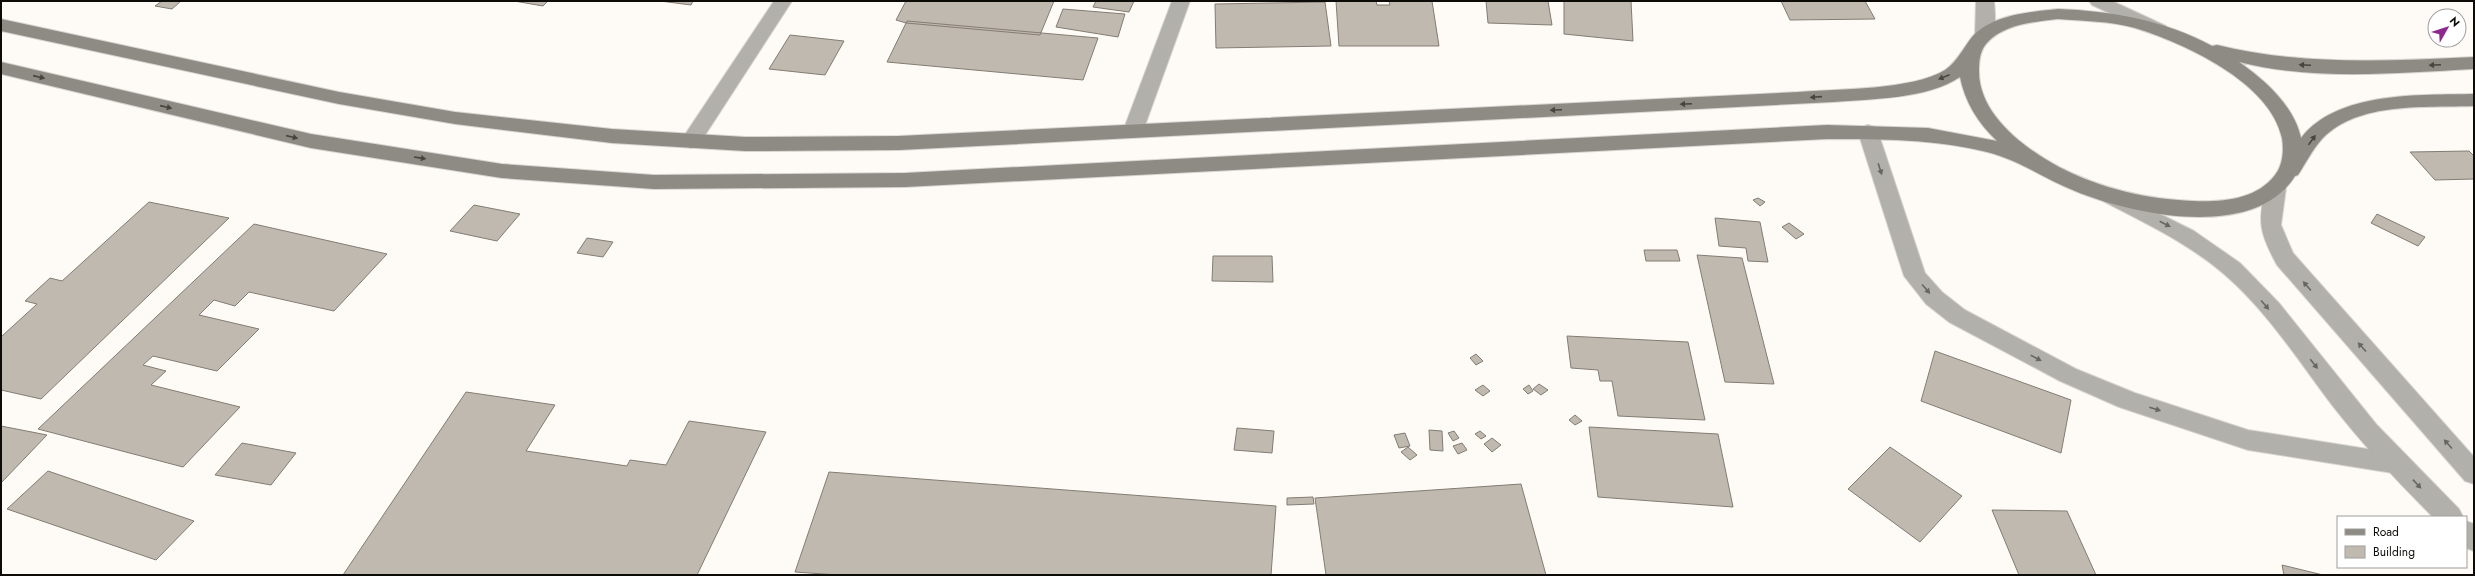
<svg xmlns="http://www.w3.org/2000/svg" width="2475" height="576" viewBox="0 0 2475 576" font-family="Jost,sans-serif">
	<style>
		.building { fill: #c0b9af; stroke: #837c73 }
		.lines { fill: none; stroke-linecap: round; stroke-linejoin: round }
		.lane-casing { stroke: #d7d5d1; stroke-width: 2 }
		.street-casing { stroke: #d7d5d1; stroke-width: 2 }
		.secondary-casing { stroke: #d7d5d1; stroke-width: 2 }
		.lane { fill: #b1b0ab; fill-rule: evenodd }
		.street { fill: #b1b0ab; fill-rule: evenodd }
		.secondary { fill: #8e8b84; fill-rule: evenodd }
		.oneway { fill: #474540 }
		.oneway2 { fill: #676662 }
	</style>
	<rect width="100%" height="100%" fill="#fefbf7"/>
	<!-- building -->
	<path class="building" d="M 162,1 L 181,1 L 172,9 L 155,6 Z
		M 514,1 L 548,1 L 543,6 Z
		M 660,1 L 693,1 L 691,5 Z
		M 906,1 L 1054,1 L 1040,35 L 906,23 L 896,20 Z
		M 1096,1 L 1134,1 L 1129,12 L 1093,7 Z
		M 1336,1 L 1376,1 L 1377,5 L 1390,5 L 1389,1 L 1432,1 L 1439,46 L 1339,46 Z
		M 1486,1 L 1548,1 L 1552,25 L 1488,23 Z
		M 1564,1 L 1631,1 L 1633,41 L 1564,34 Z
		M 1781,1 L 1865,1 L 1875,19 L 1790,20 Z
		M 1325,2 L 1331,46 L 1216,48 L 1215,4 Z
		M 1063,9 L 1125,14 L 1118,37 L 1056,27 Z
		M 907,21 L 1098,38 L 1083,80 L 887,62 Z
		M 790,35 L 844,41 L 825,75 L 769,69 Z
		M 2469,151 L 2474,156 L 2474,179 L 2435,180 L 2410,152 Z
		M 1758,198 L 1765,202 L 1760,206 L 1753,200 Z
		M 149,202 L 229,218 L 41,399 L 1,390 L 1,337 L 37,304 L 25,301 L 50,278 L 62,281 Z
		M 474,205 L 520,214 L 497,241 L 450,231 Z
		M 2377,214 L 2425,237 L 2418,246 L 2371,223 Z
		M 1715,218 L 1760,222 L 1768,262 L 1748,261 L 1746,248 L 1719,246 Z
		M 1789,223 L 1804,234 L 1796,239 L 1782,227 Z
		M 254,224 L 387,254 L 334,311 L 249,292 L 235,306 L 214,300 L 199,315 L 259,329 L 217,371 L 153,356 L 143,365 L 166,371 L 151,385 L 240,407 L 183,467 L 38,429 Z
		M 587,238 L 613,242 L 603,257 L 577,253 Z
		M 1644,250 L 1677,250 L 1680,261 L 1646,261 Z
		M 1697,255 L 1742,258 L 1774,384 L 1725,382 Z
		M 1213,256 L 1272,256 L 1273,282 L 1212,281 Z
		M 1567,336 L 1688,342 L 1705,420 L 1618,416 L 1612,381 L 1600,381 L 1598,370 L 1571,368 Z
		M 1935,351 L 2071,400 L 2061,453 L 1921,401 Z
		M 1476,354 L 1483,361 L 1476,365 L 1470,358 Z
		M 1539,384 L 1548,390 L 1541,395 L 1533,389 Z
		M 1483,385 L 1490,391 L 1483,396 L 1475,390 Z
		M 1529,385 L 1533,391 L 1528,394 L 1523,389 Z
		M 466,392 L 555,405 L 526,451 L 627,466 L 630,460 L 666,465 L 689,421 L 766,432 L 697,575 L 343,575 Z
		M 1575,415 L 1582,421 L 1575,425 L 1569,420 Z
		M 1,426 L 47,435 L 1,483 Z
		M 1589,427 L 1718,434 L 1733,507 L 1598,497 Z
		M 1237,428 L 1274,431 L 1272,453 L 1234,450 Z
		M 1429,430 L 1442,431 L 1443,451 L 1430,450 Z
		M 1454,431 L 1459,438 L 1453,441 L 1448,433 Z
		M 1480,431 L 1486,436 L 1481,439 L 1475,434 Z
		M 1405,433 L 1410,446 L 1399,448 L 1394,435 Z
		M 1492,438 L 1501,445 L 1492,452 L 1484,444 Z
		M 242,443 L 296,453 L 271,485 L 215,475 Z
		M 1462,443 L 1467,450 L 1458,454 L 1453,446 Z
		M 1408,447 L 1417,455 L 1410,460 L 1401,452 Z
		M 1890,447 L 1962,496 L 1920,542 L 1848,489 Z
		M 48,471 L 194,521 L 156,560 L 7,509 Z
		M 829,472 L 1276,506 L 1271,575 L 838,575 L 795,572 Z
		M 1521,484 L 1546,575 L 1326,575 L 1315,498 Z
		M 1313,497 L 1314,504 L 1287,505 L 1287,498 Z
		M 1992,510 L 2067,511 L 2096,575 L 2019,575 Z
		M 2282,565 L 2323,575 L 2284,575 Z"/>
	<g class="lines">
		<!-- lane casing -->
		<g class="lane-casing">
			<path id="lane" d="M 1868,125 L 1875,127 L 1878,132 L 1925,273 L 1942,292 L 1965,310 L 2076,369 L 2135,393 L 2248,430 L 2399,454 L 2408,457 L 2411,464 L 2408,471 L 2399,474 L 2248,450 L 2119,407 L 2060,381 L 1949,322 L 1926,304 L 1904,276 L 1858,132 L 1861,127 Z"/>
		</g>
		<!-- street casing -->
		<g class="street-casing">
			<path id="street" d="M 774,1 L 792,1 L 698,146 L 691,148 L 684,146 L 681,141 L 684,136 Z
				M 1172,1 L 1190,1 L 1143,131 L 1140,136 L 1133,138 L 1126,136 L 1123,131 Z
				M 1976,1 L 1994,1 C 1995,13 1997,30 1990,40 L 1978,40 L 1975,36 Z
				M 2089,1 L 2112,1 L 2166,26 L 2169,30 L 2166,34 L 2154,34 L 2092,5 Z
				M 2276,181 L 2283,183 L 2286,188 L 2281,225 L 2293,253 L 2474,457 L 2474,484 L 2465,481 L 2277,265 C 2260,234 2257,222 2266,188 L 2269,183 Z
				M 2110,189 L 2194,231 L 2240,263 L 2279,303 L 2376,424 L 2459,509 L 2463,517 L 2433,517 C 2397,481 2363,445 2332,405 C 2298,360 2267,311 2224,274 C 2188,243 2145,223 2103,201 L 2100,196 L 2103,191 Z
				M 2466,521 L 2474,524 L 2474,551 L 2466,548 Z"/>
		</g>
		<!-- secondary casing -->
		<g class="secondary-casing">
			<path id="secondary" d="M 2058,9 C 2112,11 2164,20 2212,46 L 2217,45 C 2302,66 2387,61 2474,57 L 2474,69 C 2396,73 2315,81 2239,62 C 2265,80 2294,106 2301,138 C 2337,91 2421,95 2474,94 L 2474,106 C 2426,108 2358,101 2322,139 C 2312,150 2306,163 2298,175 L 2295,176 C 2255,241 2133,215 2075,191 C 2045,179 2019,160 1987,152 C 1934,139 1881,139 1827,139 L 905,187 L 654,189 L 502,178 L 311,148 L 1,74 L 1,62 L 311,134 L 502,164 L 654,175 L 905,173 L 1827,125 L 1928,128 L 1997,141 C 1978,123 1965,102 1960,77 C 1928,99 1871,99 1833,102 L 899,150 L 745,151 L 612,143 L 455,124 L 339,104 L 1,31 L 1,19 L 339,92 L 455,112 L 612,129 L 745,137 L 899,136 L 1798,92 C 1837,89 1913,90 1945,70 C 1957,62 1964,47 1972,37 C 1992,14 2031,12 2058,9 ZM 2058,19 C 2084,21 2110,21 2135,28 C 2184,43 2270,82 2282,138 C 2284,150 2283,165 2275,175 C 2256,200 2222,202 2193,201 C 2146,199 2102,189 2059,167 C 2024,148 1978,114 1979,70 C 1979,61 1980,51 1986,44 C 2003,24 2034,22 2058,19 Z"/>
		</g>
		<!-- lane -->
		<use href="#lane" class="lane"/>
		<!-- street -->
		<use href="#street" class="street"/>
		<!-- secondary -->
		<use href="#secondary" class="secondary"/>
	</g>
	<!-- one-way arrows -->
	<defs><path id="oneway-solid" d="M-6-.8H1V-3.2L6.5 0L1 3.2V.8H-6Z"/></defs>
	<g class="oneway">
		<use href="#oneway-solid" transform="translate(2305 65) rotate(-177)"/>
		<use href="#oneway-solid" transform="translate(2435 65) rotate(178)"/>
		<use href="#oneway-solid" transform="translate(39 77) rotate(13)"/>
		<use href="#oneway-solid" transform="translate(1944 77) rotate(158)"/>
		<use href="#oneway-solid" transform="translate(1816 97) rotate(176)"/>
		<use href="#oneway-solid" transform="translate(1686 104) rotate(177)"/>
		<use href="#oneway-solid" transform="translate(166 107) rotate(13)"/>
		<use href="#oneway-solid" transform="translate(1556 110) rotate(177)"/>
		<use href="#oneway-solid" transform="translate(292 137) rotate(13)"/>
		<use href="#oneway-solid" transform="translate(2312 140) rotate(-54)"/>
		<use href="#oneway-solid" transform="translate(420 158) rotate(9)"/>
	</g>
	<g class="oneway2">
		<use href="#oneway-solid" transform="translate(1880 169) rotate(72)"/>
		<use href="#oneway-solid" transform="translate(2165 224) rotate(27)"/>
		<use href="#oneway-solid" transform="translate(2307 286) rotate(-131)"/>
		<use href="#oneway-solid" transform="translate(1926 289) rotate(49)"/>
		<use href="#oneway-solid" transform="translate(2265 305) rotate(49)"/>
		<use href="#oneway-solid" transform="translate(2362 347) rotate(-132)"/>
		<use href="#oneway-solid" transform="translate(2036 358) rotate(28)"/>
		<use href="#oneway-solid" transform="translate(2314 364) rotate(52)"/>
		<use href="#oneway-solid" transform="translate(2155 409) rotate(18)"/>
		<use href="#oneway-solid" transform="translate(2448 444) rotate(-132)"/>
		<use href="#oneway-solid" transform="translate(2417 484) rotate(47)"/>
	</g>
	<!-- border -->
	<rect width="2475" height="576" fill="none" stroke="#0d0b08" stroke-width="4"/>
	<!-- legend -->
	<rect x="2337" y="516" width="130" height="52" fill="#ffffff" stroke="#9e9d9c"/>
	<rect x="2345" y="529" width="20" height="6" fill="#8e8b84" stroke="#9e9d9c"/>
	<text x="2373" y="536" font-size="12" fill="#0d0b08">Road</text>
	<rect x="2345" y="546" width="20" height="12" fill="#c0b9af" stroke="#9e9d9c"/>
	<text x="2373" y="556" font-size="12" fill="#0d0b08">Building</text>
	<!-- north arrow -->
	<g transform="translate(2447 28) rotate(51)"><circle r="19" fill="#ffffff" stroke="#9e9d9c"/>
	<path d="M0-3L7 15L0 10L-7 15Z" fill="#8d288f"/>
	<text y="-6" font-size="11" font-weight="bold" text-anchor="middle" fill="#0d0b08">N</text>
	</g>
</svg>
